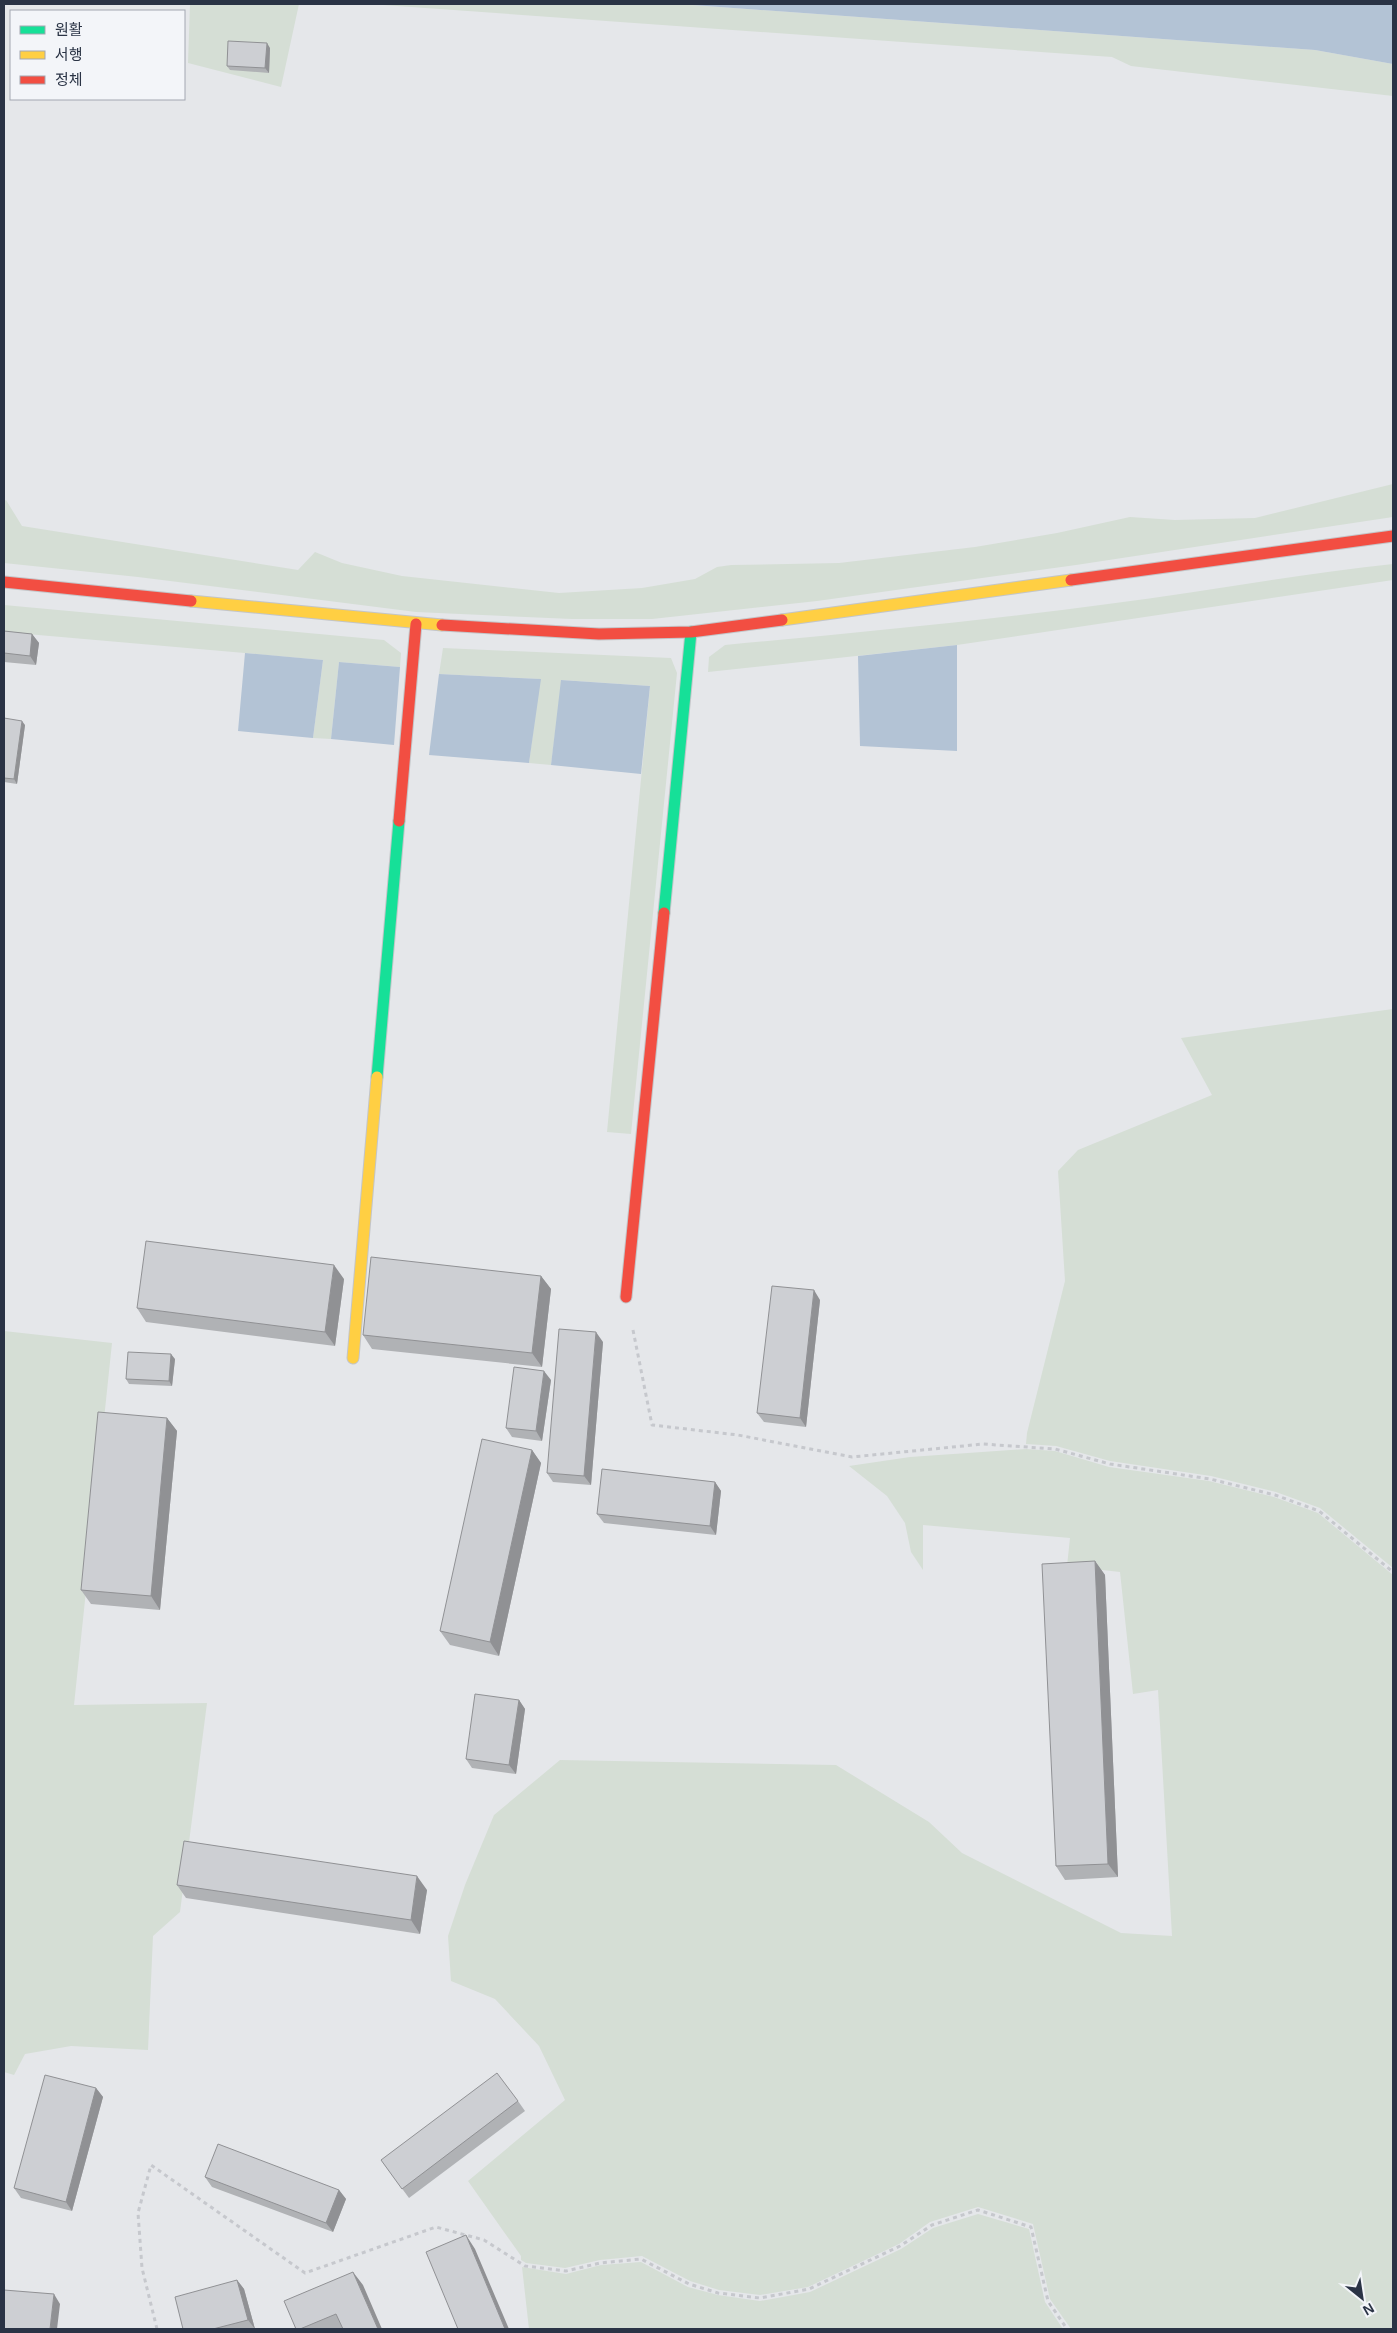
<svg xmlns="http://www.w3.org/2000/svg" width="1397" height="2333" viewBox="0 0 1397 2333" font-family="Arial,'Noto Sans KR',sans-serif">
	<style>
		.green { fill: #d5ded5 }
		.water { fill: #b3c3d5 }
		.lines { fill: none; stroke-linecap: round; stroke-linejoin: round }
		.fast-casing { stroke: #c3c5c8; stroke-width: 13 }
		.slow-casing { stroke: #c3c5c8; stroke-width: 13 }
		.jam-casing { stroke: #c3c5c8; stroke-width: 13 }
		.path { stroke: #c6c8cd; stroke-width: 3; stroke-dasharray: 4 4; stroke-linecap: butt }
		.fast { stroke: #16e098; stroke-width: 11 }
		.slow { stroke: #ffcf43; stroke-width: 11 }
		.jam { stroke: #f24e42; stroke-width: 11 }
		.wall { fill: #b0b2b5 }
		.shaded-wall { fill: #909194 }
		.building { fill: #cdcfd3; stroke: #909194 }
	</style>
	<rect width="100%" height="100%" fill="#e5e7ea"/>
	<!-- green -->
	<path class="green" d="M 190,4 L 299,4 L 281,87 L 188,63 Z
		M 369,4 L 679,4 L 1315,50 L 1393,64 L 1393,96 L 1131,66 L 1112,57 Z
		M 1393,484 L 1393,517 L 1076,565 L 817,601 L 652,619 L 572,619 L 416,612 L 138,577 L 4,563 L 4,501 L 6,500 L 22,526 L 298,570 L 315,552 L 342,563 L 402,576 L 559,593 L 642,588 L 695,579 L 717,567 L 731,565 L 839,563 L 975,547 L 1057,533 L 1130,517 L 1175,520 L 1255,518 Z
		M 1393,564 L 1393,580 L 957,645 L 708,672 L 709,657 L 725,645 C 853,633 981,621 1108,604 C 1204,592 1298,574 1393,564 Z
		M 4,605 L 384,640 L 401,653 L 400,667 L 339,662 L 331,739 L 313,738 L 323,660 L 4,632 Z
		M 443,648 L 671,658 L 677,673 L 631,1134 L 607,1132 L 650,686 L 562,680 L 551,765 L 529,763 L 540,679 L 439,674 Z
		M 1393,1009 L 1393,1568 L 1320,1508 L 1276,1492 L 1211,1476 L 1110,1461 L 1056,1446 L 1026,1444 L 1027,1433 L 1065,1281 L 1058,1171 L 1078,1150 L 1212,1095 L 1181,1038 Z
		M 4,1331 L 112,1343 L 74,1705 L 207,1703 L 180,1912 L 153,1936 L 148,2050 L 71,2046 L 25,2054 L 14,2075 L 4,2072 Z
		M 1026,1449 L 1055,1451 L 1109,1467 L 1209,1481 L 1274,1497 L 1318,1513 L 1393,1575 L 1393,2329 L 1071,2329 L 1050,2299 L 1033,2224 L 978,2207 L 930,2222 L 899,2244 L 808,2287 L 760,2295 L 719,2290 L 690,2281 L 642,2256 L 600,2260 L 565,2268 L 526,2263 L 521,2260 L 521,2256 L 468,2181 L 565,2100 L 539,2046 L 495,1999 L 451,1981 L 448,1936 L 465,1885 L 494,1815 L 560,1760 L 836,1765 L 929,1822 L 962,1853 L 1121,1933 L 1172,1936 L 1158,1690 L 1133,1694 L 1120,1572 L 1067,1566 L 1070,1538 L 923,1525 L 923,1570 L 911,1552 L 905,1523 L 887,1496 L 849,1466 L 910,1457 Z
		M 978,2214 L 1029,2229 L 1045,2302 L 1063,2329 L 529,2329 L 522,2267 L 566,2274 L 601,2265 L 641,2262 L 688,2287 L 718,2295 L 760,2301 L 810,2292 L 901,2249 L 933,2228 Z"/>
	<!-- water -->
	<path class="water" d="M 679,4 L 1393,4 L 1393,64 L 1315,50 Z
		M 957,645 L 957,751 L 860,746 L 858,656 Z
		M 245,653 L 323,660 L 313,738 L 238,731 Z
		M 339,662 L 400,667 L 394,745 L 331,739 Z
		M 439,674 L 541,679 L 529,763 L 429,755 Z
		M 561,680 L 650,686 L 641,774 L 551,765 Z"/>
	<g class="lines">
		<!-- fast casing -->
		<g class="fast-casing">
			<path id="fast" d="M 664,913 L 691,632
				M 377,1077 L 399,821"/>
		</g>
		<!-- slow casing -->
		<g class="slow-casing">
			<path id="slow" d="M 191,601 L 442,625
				M 782,620 L 1071,580
				M 353,1358 L 377,1077"/>
		</g>
		<!-- jam casing -->
		<g class="jam-casing">
			<path id="jam" d="M 1071,580 L 1393,536
				M 4,582 L 191,601
				M 442,625 L 599,634 L 691,632 L 782,620
				M 399,821 L 416,624
				M 626,1297 L 664,913"/>
		</g>
		<!-- path -->
		<path class="path" d="M 633,1330 L 652,1425 L 738,1435 L 852,1457 L 983,1444 L 1055,1449 L 1110,1464 L 1210,1479 L 1275,1495 L 1319,1511 L 1393,1572
			M 157,2329 L 142,2268 L 138,2213 L 151,2165 L 305,2273 L 436,2227 L 484,2240 L 525,2266 L 566,2271 L 600,2263 L 641,2259 L 689,2284 L 718,2293 L 760,2298 L 809,2289 L 900,2246 L 932,2225 L 978,2210 L 1031,2227 L 1048,2301 L 1067,2329"/>
		<!-- fast -->
		<use href="#fast" class="fast"/>
		<!-- slow -->
		<use href="#slow" class="slow"/>
		<!-- jam -->
		<use href="#jam" class="jam"/>
	</g>
	<!-- wall -->
	<path class="wall" d="M 270,48 L 269,73 L 230,70 L 227,66 Z
		M 4,631 L 32,634 L 39,643 L 36,665 L 4,662 Z
		M 4,721 L 25,725 L 17,784 L 4,782 Z
		M 541,1276 L 551,1289 L 542,1367 L 372,1349 L 363,1335 Z
		M 344,1279 L 335,1346 L 146,1322 L 137,1308 Z
		M 820,1300 L 806,1427 L 764,1422 L 757,1413 Z
		M 603,1342 L 591,1485 L 553,1482 L 547,1473 Z
		M 175,1359 L 172,1386 L 129,1384 L 126,1379 Z
		M 551,1380 L 542,1441 L 512,1437 L 506,1428 Z
		M 167,1418 L 177,1431 L 160,1610 L 91,1604 L 81,1590 Z
		M 532,1450 L 541,1463 L 499,1656 L 450,1645 L 440,1631 Z
		M 715,1482 L 721,1491 L 716,1535 L 604,1523 L 597,1514 Z
		M 1095,1561 L 1105,1575 L 1118,1877 L 1065,1880 L 1056,1866 Z
		M 519,1700 L 525,1709 L 516,1774 L 472,1768 L 466,1759 Z
		M 177,1885 L 427,1890 L 420,1934 L 186,1898 Z
		M 96,2088 L 103,2097 L 72,2211 L 21,2198 L 14,2188 Z
		M 518,2101 L 525,2111 L 409,2198 L 381,2160 Z
		M 205,2177 L 339,2190 L 346,2199 L 333,2232 L 212,2187 Z
		M 237,2280 L 244,2289 L 255,2329 L 183,2329 Z
		M 363,2285 L 343,2329 L 296,2329 Z"/>
	<!-- shaded-wall -->
	<path class="shaded-wall" d="M 267,43 L 270,48 L 269,73 L 265,68 Z
		M 32,634 L 39,643 L 36,665 L 30,656 Z
		M 22,721 L 25,725 L 17,784 L 14,779 Z
		M 334,1265 L 344,1279 L 335,1346 L 325,1332 Z
		M 541,1276 L 551,1289 L 542,1367 L 532,1353 Z
		M 814,1290 L 820,1300 L 806,1427 L 800,1418 Z
		M 596,1332 L 603,1342 L 591,1485 L 584,1476 Z
		M 171,1354 L 175,1359 L 172,1386 L 169,1381 Z
		M 544,1371 L 551,1380 L 542,1441 L 536,1431 Z
		M 167,1418 L 177,1431 L 160,1610 L 151,1596 Z
		M 532,1450 L 541,1463 L 499,1656 L 490,1642 Z
		M 715,1482 L 721,1491 L 716,1535 L 710,1526 Z
		M 1095,1561 L 1105,1575 L 1118,1877 L 1108,1864 Z
		M 519,1700 L 525,1709 L 516,1774 L 509,1765 Z
		M 417,1876 L 427,1890 L 420,1934 L 411,1920 Z
		M 96,2088 L 103,2097 L 72,2211 L 66,2202 Z
		M 339,2190 L 346,2199 L 333,2232 L 326,2223 Z
		M 466,2235 L 475,2249 L 509,2329 L 505,2329 Z
		M 353,2272 L 363,2285 L 382,2329 L 378,2329 Z
		M 237,2280 L 244,2289 L 255,2329 L 248,2320 Z
		M 54,2294 L 60,2304 L 57,2329 L 50,2329 Z"/>
	<!-- building -->
	<path class="building" d="M 228,41 L 267,43 L 265,68 L 227,66 Z
		M 4,631 L 32,634 L 30,656 L 4,653 Z
		M 4,718 L 22,721 L 14,779 L 4,778 Z
		M 146,1241 L 334,1265 L 325,1332 L 137,1308 Z
		M 371,1257 L 541,1276 L 532,1353 L 363,1335 Z
		M 772,1286 L 814,1290 L 800,1418 L 757,1413 Z
		M 559,1329 L 596,1332 L 584,1476 L 547,1473 Z
		M 128,1352 L 171,1354 L 169,1381 L 126,1379 Z
		M 514,1367 L 544,1371 L 536,1431 L 506,1428 Z
		M 98,1412 L 167,1418 L 151,1596 L 81,1590 Z
		M 482,1439 L 532,1450 L 490,1642 L 440,1631 Z
		M 602,1469 L 715,1482 L 710,1526 L 597,1514 Z
		M 1095,1561 L 1108,1864 L 1056,1866 L 1042,1564 Z
		M 475,1694 L 519,1700 L 509,1765 L 466,1759 Z
		M 184,1841 L 417,1876 L 411,1920 L 177,1885 Z
		M 497,2073 L 518,2101 L 402,2189 L 381,2160 Z
		M 45,2075 L 96,2088 L 66,2202 L 14,2188 Z
		M 218,2144 L 339,2190 L 326,2223 L 205,2177 Z
		M 466,2235 L 505,2329 L 458,2329 L 426,2252 Z
		M 353,2272 L 378,2329 L 343,2329 L 336,2314 L 300,2329 L 296,2329 L 284,2301 Z
		M 237,2280 L 248,2320 L 213,2329 L 183,2329 L 175,2297 Z
		M 4,2290 L 54,2294 L 50,2329 L 4,2329 Z"/>
	<!-- border -->
	<rect width="1397" height="2333" fill="none" stroke="#2a3345" stroke-width="10"/>
	<!-- legend -->
	<rect x="10" y="10" width="175" height="90" fill="#f3f5f9" stroke="#a3a7b1"/>
	<rect x="20" y="26" width="25" height="8" fill="#16e098" stroke="#a3a7b1"/>
	<text x="55" y="35" font-size="15" fill="#2a3345">원활</text>
	<rect x="20" y="51" width="25" height="8" fill="#ffcf43" stroke="#a3a7b1"/>
	<text x="55" y="60" font-size="15" fill="#2a3345">서행</text>
	<rect x="20" y="76" width="25" height="8" fill="#f24e42" stroke="#a3a7b1"/>
	<text x="55" y="85" font-size="15" fill="#2a3345">정체</text>
	<!-- north arrow -->
	<g transform="translate(1362 2298) rotate(150)" stroke="#f3f5f9" stroke-width="4" paint-order="stroke">
	<path d="M0-4L9 19L0 12L-9 19Z" fill="#2a3345"/>
	<text y="-8" font-size="14" font-weight="bold" text-anchor="middle" fill="#2a3345">N</text>
	</g>
</svg>
